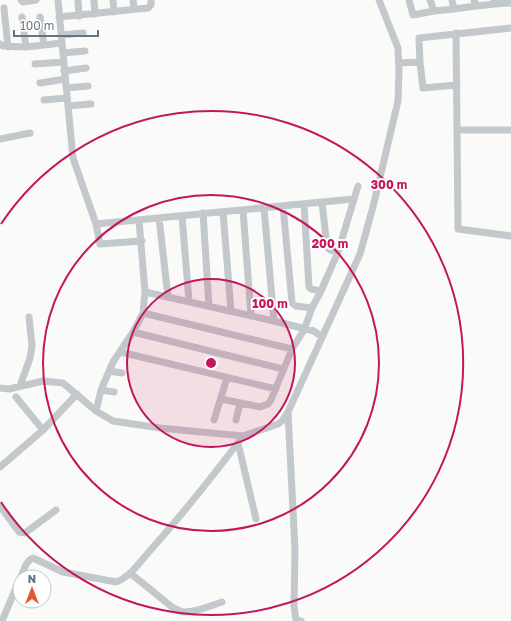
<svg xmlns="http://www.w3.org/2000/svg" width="511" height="621" viewBox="0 0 511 621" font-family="'Golos Text',sans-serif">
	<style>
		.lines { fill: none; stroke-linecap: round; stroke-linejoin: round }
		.minor { stroke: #c3c8cc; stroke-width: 7 }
		.ring { fill: none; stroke: #c2185b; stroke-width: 2 }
		.centre { fill: #c2185b; stroke: #fff; stroke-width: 2 }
		.ring-label { font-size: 12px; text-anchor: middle; font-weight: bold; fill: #c2185b; stroke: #fff; stroke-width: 4; stroke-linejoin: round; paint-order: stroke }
	</style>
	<rect width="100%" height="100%" fill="#fafaf8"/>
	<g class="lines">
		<!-- minor -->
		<path class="minor" d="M 21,0 L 23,2 L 36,0
			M 58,0 L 62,43
			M 78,0 L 79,16
			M 94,0 L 95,14
			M 113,0 L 114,12
			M 133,0 L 134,9
			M 409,0 L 413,15 L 434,11 L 430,0
			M 452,0 L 454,9 L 476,6 L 474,0
			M 494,0 L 495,4 L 511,3
			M 476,6 L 495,4
			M 4,8 L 8,47
			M 434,11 L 454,9
			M 22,17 L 26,47
			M 40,17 L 44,45
			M 59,17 L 148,8 L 151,5 L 151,0
			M 456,33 L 458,229 L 511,236
			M 61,35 L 83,33
			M 0,44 L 3,46 L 26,47 L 62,43 L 73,158 L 96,224 L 100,244 L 142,241
			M 63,53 L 85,51
			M 399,63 L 420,62
			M 35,64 L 64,62
			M 64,71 L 86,68
			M 40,83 L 65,79
			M 457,85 L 423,88 L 420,62 L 419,38 L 511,28
			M 66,88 L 88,86
			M 44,100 L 67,98
			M 68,106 L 91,104
			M 457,130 L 511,130
			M 0,139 L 30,133
			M 322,202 L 327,247 L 330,250 L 338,252
			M 304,204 L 309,287 L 311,289 L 321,291
			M 283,206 L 292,303 L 296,306 L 312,308
			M 264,208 L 274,321
			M 243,210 L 251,316
			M 223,212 L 231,311
			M 203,213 L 209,306
			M 182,216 L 189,301
			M 159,218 L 168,297
			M 96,224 L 353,199
			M 145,292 L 274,321 L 314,331 L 322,337
			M 143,313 L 292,349
			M 133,332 L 283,369
			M 120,352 L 276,389
			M 109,371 L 122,373
			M 20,386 L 30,358 L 32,346 L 29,317
			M 0,388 L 9,389 L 43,381 L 63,383 L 96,411 L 113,421 L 160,428 L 243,436 L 278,424 L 282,421 L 288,412 L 360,254 L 374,203 L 398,101 L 399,70 L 398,48 L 379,0
			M 101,390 L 114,392
			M 16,397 L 43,430
			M 221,399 L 260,407 L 268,404 L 271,400 L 292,349 L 304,330 L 312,308 L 321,291 L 338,252 L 358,186
			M 96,411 L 101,390 L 113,362 L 133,332 L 143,313 L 145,292 L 139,220
			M 288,412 L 295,550 L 294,606 L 296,620 L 301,621
			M 214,420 L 227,378
			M 236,420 L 240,403
			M 238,443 L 256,519
			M 0,467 L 43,430 L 77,394
			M 0,506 L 19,532 L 25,533 L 56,510
			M 130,573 L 172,607 C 176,609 180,612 184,612 C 197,612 210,606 222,602
			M 21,577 C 24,570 26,560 33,558 L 63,572 L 116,582 C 129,578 139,563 148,553 C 181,516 213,476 243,436
			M 2,621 L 20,578"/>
	</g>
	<!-- distance rings -->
	<circle cx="211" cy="363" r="84" fill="#c2185b" fill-opacity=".12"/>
	<g class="ring">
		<circle cx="211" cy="363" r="84"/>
		<circle cx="211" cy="363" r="168"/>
		<path d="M1 224A252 252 0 1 1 1 502"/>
	</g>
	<circle cx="211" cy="363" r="6" class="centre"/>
	<g class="ring-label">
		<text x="389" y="189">300 m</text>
		<text x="330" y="248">200 m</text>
		<text x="270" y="308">100 m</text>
	</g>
	<!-- north arrow -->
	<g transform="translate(32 589)"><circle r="19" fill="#ffffff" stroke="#c1c8cd"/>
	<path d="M0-3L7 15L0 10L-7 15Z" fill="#e4572e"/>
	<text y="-6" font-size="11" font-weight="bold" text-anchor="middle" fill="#657683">N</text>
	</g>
	<!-- scale -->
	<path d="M14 30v6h84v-6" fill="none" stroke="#657683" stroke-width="2"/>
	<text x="20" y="30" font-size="12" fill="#657683" stroke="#ffffff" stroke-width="3" paint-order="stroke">100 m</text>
</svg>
